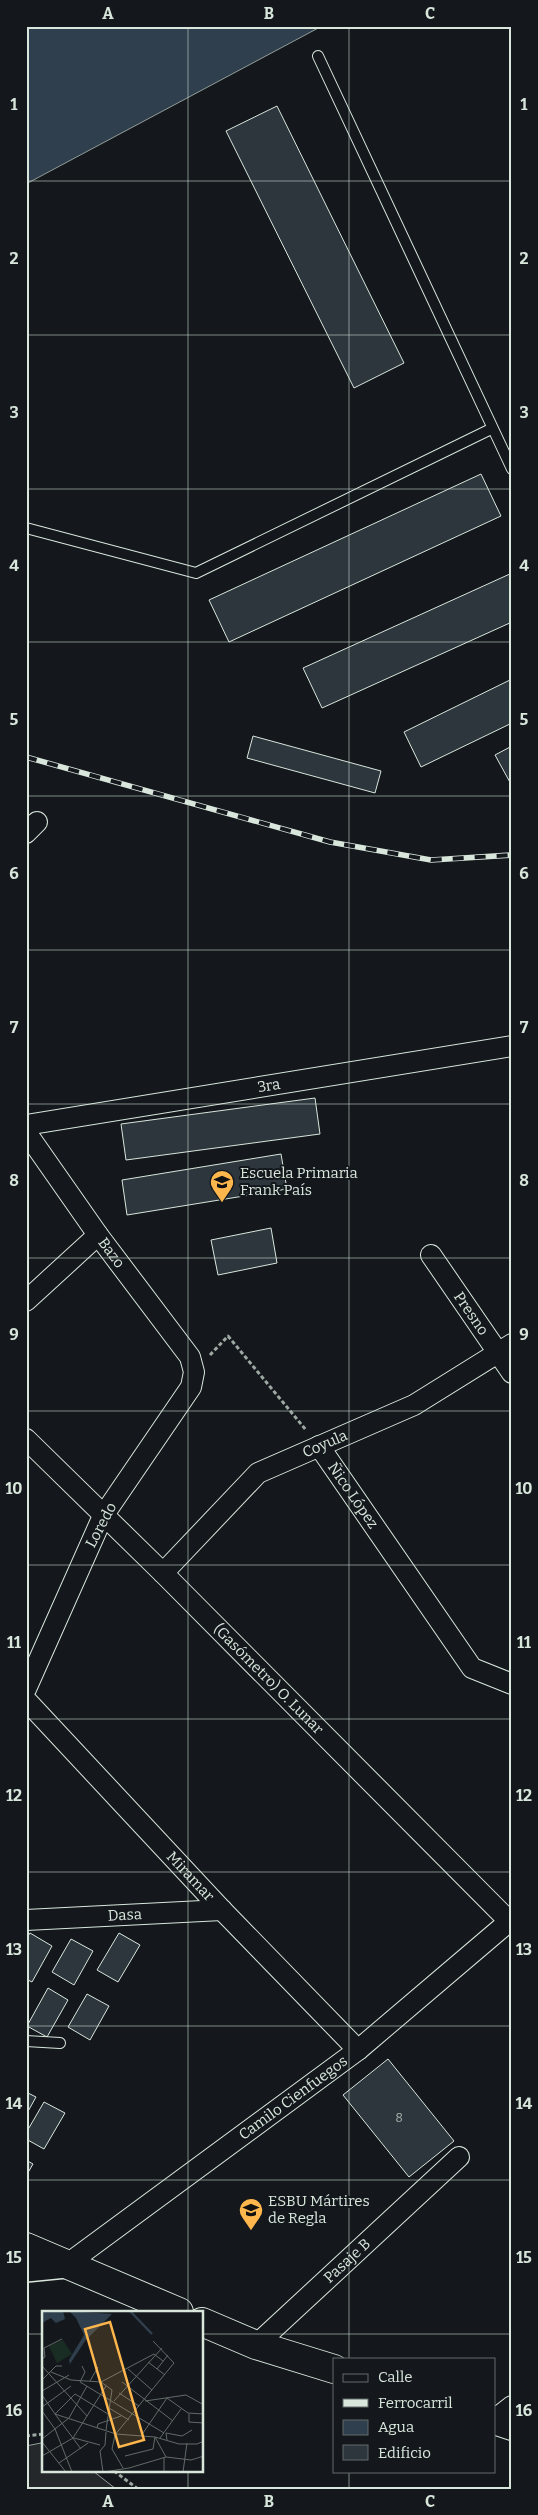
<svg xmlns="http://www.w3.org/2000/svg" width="538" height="2515" viewBox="0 0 538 2515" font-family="Bitter,serif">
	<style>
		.parking { fill: #24282b; stroke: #939e99 }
		.water { fill: #2f3f4d; stroke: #939e99 }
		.building { fill: #2c363c; stroke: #d8e6dc }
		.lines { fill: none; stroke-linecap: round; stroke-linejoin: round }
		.service-casing { stroke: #d8e6dc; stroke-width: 12 }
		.minor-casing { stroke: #d8e6dc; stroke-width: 22 }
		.tertiary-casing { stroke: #d8e6dc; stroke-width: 28 }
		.secondary-casing { stroke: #d8e6dc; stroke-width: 30 }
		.path { stroke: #9da8a2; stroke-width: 3; stroke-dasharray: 4 2.5; stroke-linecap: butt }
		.service { stroke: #14181c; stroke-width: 10 }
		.minor { stroke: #14181c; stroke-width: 20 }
		.tertiary { stroke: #14181c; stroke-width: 25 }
		.secondary { stroke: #14181c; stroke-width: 28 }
		.rail-casing { stroke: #d8e6dc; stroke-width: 5.5 }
		.rail { stroke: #14181c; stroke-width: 4; stroke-dasharray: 11; stroke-linecap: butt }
		.grid { fill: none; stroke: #d8e6dc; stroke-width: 1; stroke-opacity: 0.55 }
		.labels { text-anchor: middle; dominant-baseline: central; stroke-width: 4; stroke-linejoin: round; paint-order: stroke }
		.number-label { font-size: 12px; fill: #adbab4 }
		.street-label { font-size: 15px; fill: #d8e6dc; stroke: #14181c }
		.poi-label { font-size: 15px; fill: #d8e6dc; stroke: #14181c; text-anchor: start }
		.inset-river { fill: none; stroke: #2f3f4d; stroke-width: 2.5 }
		.inset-road { fill: none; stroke: #626a69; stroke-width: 1 }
		.view { fill: #ffb74d; fill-opacity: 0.15; stroke: #ffb74d; stroke-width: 2.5 }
		.inset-edge { fill: none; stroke: #d8e6dc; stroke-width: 2.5 }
		.neatline { fill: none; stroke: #d8e6dc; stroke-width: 2 }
		.grid-label { font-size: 16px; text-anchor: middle; font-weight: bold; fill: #d8e6dc }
	</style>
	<rect width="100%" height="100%" fill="#14181c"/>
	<!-- parking -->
	<path class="parking" d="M 41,2443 L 44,2444 L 44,2471 L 93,2471 L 116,2489 L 26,2489 L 26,2446 Z"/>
	<!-- water -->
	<path class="water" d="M 26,26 L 322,26 L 26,184 Z"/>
	<!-- building -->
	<path class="building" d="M 277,106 L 404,363 L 354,388 L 226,131 Z
		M 481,474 L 501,516 L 229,642 L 209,600 Z
		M 512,573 L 512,622 L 322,708 L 303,668 Z
		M 512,679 L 512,723 L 421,767 L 404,732 Z
		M 253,736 L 381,771 L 375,793 L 247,758 Z
		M 512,746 L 512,786 L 495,755 Z
		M 315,1098 L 320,1134 L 126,1160 L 121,1124 Z
		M 281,1154 L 287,1189 L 127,1215 L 122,1180 Z
		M 271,1228 L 277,1263 L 218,1275 L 211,1240 Z
		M 30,1933 L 52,1946 L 32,1982 L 26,1979 L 26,1939 Z
		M 119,1933 L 140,1945 L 118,1982 L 97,1970 Z
		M 71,1939 L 93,1951 L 74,1985 L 52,1972 Z
		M 48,1988 L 68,2000 L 47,2037 L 27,2026 Z
		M 87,1994 L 109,2006 L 90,2040 L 68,2027 Z
		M 388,2059 L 454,2141 L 409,2177 L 343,2095 Z
		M 26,2092 L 36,2097 L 26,2115 Z
		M 44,2102 L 65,2113 L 44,2149 L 26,2139 L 26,2133 Z
		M 26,2160 L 33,2164 L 26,2176 Z"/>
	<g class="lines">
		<!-- service casing -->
		<g class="service-casing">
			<path id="service" d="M 318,56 L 512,469
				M 26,528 L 196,573 L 491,429
				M 26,2041 L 60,2043"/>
		</g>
		<!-- minor casing -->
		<g class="minor-casing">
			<g id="minor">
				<path d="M 26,833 L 37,822"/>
				<path id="s1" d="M 26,1125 L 512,1046"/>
				<path id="s2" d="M 26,1132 L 98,1235 L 190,1357 L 194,1372 L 191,1387 L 103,1516 L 26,1689"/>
				<path id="s3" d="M 431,1255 L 512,1373"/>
				<path d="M 26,1301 L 98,1235"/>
				<path id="s4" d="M 26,1439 L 163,1573 L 512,1924"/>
				<path id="s5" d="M 319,1446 L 472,1668 L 512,1684"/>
				<path id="s6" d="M 163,1573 L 258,1473 L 414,1405 L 512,1344"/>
				<path id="s7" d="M 26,1700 L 222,1910 L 358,2050"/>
				<path id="s8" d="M 26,1920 L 222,1910"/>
				<path id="s9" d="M 66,2265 L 358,2050 L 512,1919"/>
				<path id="s10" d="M 256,2345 L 459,2157"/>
				<path d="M 494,2420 L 512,2406"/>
			</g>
		</g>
		<!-- tertiary casing -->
		<g class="tertiary-casing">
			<path id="tertiary" d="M 26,2269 L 66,2265"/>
		</g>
		<!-- secondary casing -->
		<g class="secondary-casing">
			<path id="secondary" d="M 26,2247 L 179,2312
				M 202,2322 L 256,2345 L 334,2369
				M 494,2420 L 512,2426"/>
		</g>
		<!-- path -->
		<path class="path" d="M 210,1355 L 228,1336 L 306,1430
			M 26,2436 L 44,2434
			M 114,2471 L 138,2489"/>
		<!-- service -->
		<use href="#service" class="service"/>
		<!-- minor -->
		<use href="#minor" class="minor"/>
		<!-- tertiary -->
		<use href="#tertiary" class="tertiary"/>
		<!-- secondary -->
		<use href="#secondary" class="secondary"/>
		<!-- rail casing -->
		<g class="rail-casing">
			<path id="rail" d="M 26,757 L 330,842 L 431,860 L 512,855"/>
		</g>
		<!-- rail -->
		<use href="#rail" class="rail"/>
	</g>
	<!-- grid -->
	<path class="grid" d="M 188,26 L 188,2312M 349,26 L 349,2359M 26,181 L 512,181M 26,335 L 512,335M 26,489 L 512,489M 26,642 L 512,642M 26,796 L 512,796M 26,950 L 512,950M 26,1104 L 512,1104M 26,1258 L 512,1258M 26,1411 L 512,1411M 26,1565 L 512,1565M 26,1719 L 512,1719M 26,1872 L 512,1872M 26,2026 L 512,2026M 26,2180 L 512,2180M 26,2334 L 44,2334M 202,2334 L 512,2334M 188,2471 L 188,2489M 349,2471 L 349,2489"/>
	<!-- icons -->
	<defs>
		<g id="school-pin" transform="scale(1.25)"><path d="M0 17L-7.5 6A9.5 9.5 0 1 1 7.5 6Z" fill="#ffb74d" stroke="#14181c"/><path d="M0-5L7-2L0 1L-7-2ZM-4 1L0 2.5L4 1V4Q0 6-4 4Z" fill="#111"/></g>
	</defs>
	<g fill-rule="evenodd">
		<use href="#school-pin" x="222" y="1182"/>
		<use href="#school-pin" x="251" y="2210"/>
	</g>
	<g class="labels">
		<!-- number labels -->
		<g class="number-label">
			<text x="399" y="2118">8</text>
		</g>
		<!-- street labels -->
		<g class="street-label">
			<text stroke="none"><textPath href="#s1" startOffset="246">3ra</textPath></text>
			<text stroke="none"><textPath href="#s2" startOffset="148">Bazo</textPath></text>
			<text stroke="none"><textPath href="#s3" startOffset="71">Presno</textPath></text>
			<text stroke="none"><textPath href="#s6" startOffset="211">Coyula</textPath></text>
			<text stroke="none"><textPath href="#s5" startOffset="60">Ñico López</textPath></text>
			<text transform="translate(101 1525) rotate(-62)">Loredo</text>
			<text stroke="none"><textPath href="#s4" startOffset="341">(Gasómetro) O. Lunar</textPath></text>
			<text stroke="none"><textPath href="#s7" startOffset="241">Miramar</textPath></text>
			<text stroke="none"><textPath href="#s8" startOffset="99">Dasa</textPath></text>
			<text stroke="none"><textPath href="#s9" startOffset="282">Camilo Cienfuegos</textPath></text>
			<text stroke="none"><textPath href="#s10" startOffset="124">Pasaje B</textPath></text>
		</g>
		<!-- poi labels -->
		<g class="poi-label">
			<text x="240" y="1173">Escuela Primaria<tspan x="240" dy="17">Frank País</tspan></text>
			<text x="268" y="2201">ESBU Mártires<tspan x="268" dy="17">de Regla</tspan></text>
		</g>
	</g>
	<!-- overview -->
	<g transform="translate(42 2311)">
		<rect width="161" height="161" fill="#14181c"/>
		<path d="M 21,29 L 30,43 L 15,52 L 7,35 Z" fill="#1a2d24"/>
		<path d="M 0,0 L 21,0 L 23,8 L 14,12 L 9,7 L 0,12 ZM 27,0 L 70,3 L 43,30 L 28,53 L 27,49 L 42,24 L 34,7 Z" fill="#2f3f4d"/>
		<path class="inset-river" d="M 88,0 L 110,23"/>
		<path class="inset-road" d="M 0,48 L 3,46 L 2,37 L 20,28M 106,51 L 123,64M 0,55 L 45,105M 40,55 L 43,61 L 38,71 L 122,122M 86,58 L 110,79M 115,58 L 126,44M 9,61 L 29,69 L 59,71 L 70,79 L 64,119M 0,69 L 14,55 L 20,55M 48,70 L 56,56M 59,71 L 112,43 L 121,50M 80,71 L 131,110M 0,80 L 27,64M 77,82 L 97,95M 0,84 L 13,103M 125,87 L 146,102 L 162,103M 72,90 L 120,37M 103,90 L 144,84 L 162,94M 0,96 L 29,75M 67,97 L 87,109M 0,100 L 13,118 L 30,161M 13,103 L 74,123 L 113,126 L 124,146 L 149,149 L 162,145M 147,103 L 147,111 L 162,112M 55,117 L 56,113 L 79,105M 73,124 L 70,138 L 81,157M 72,125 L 132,52 L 111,30M 99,125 L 125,87M 32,127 L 58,134M 118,127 L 139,98M 0,128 L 27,107 L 45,75M 125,129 L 124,122 L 140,125 L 150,119M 0,131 L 24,161M 39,138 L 13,103 L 33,83 L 66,103M 0,145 L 31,127 L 64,75M 83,145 L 111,138 L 113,126 L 137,133 L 155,133 L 162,130M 17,152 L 46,132M 61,161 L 58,140 L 63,134 L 64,121M 62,161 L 87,157 L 124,146M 122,161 L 122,146M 141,161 L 145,132"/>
		<path class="view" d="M 68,11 L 102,129 L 77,136 L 43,18 Z"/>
		<rect width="161" height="161" class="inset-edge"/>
	</g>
	<!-- border -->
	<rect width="538" height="2515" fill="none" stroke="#14181c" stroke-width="55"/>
	<!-- legend -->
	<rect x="333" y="2358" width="162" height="115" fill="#14181c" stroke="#626a69"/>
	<rect x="343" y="2374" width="25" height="8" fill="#14181c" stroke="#626a69"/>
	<text x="378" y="2382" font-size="15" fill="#d8e6dc">Calle</text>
	<rect x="343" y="2399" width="25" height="8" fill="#d8e6dc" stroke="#626a69"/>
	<text x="378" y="2408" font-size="15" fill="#d8e6dc">Ferrocarril</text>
	<rect x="343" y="2420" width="25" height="15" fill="#2f3f4d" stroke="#626a69"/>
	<text x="378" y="2432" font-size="15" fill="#d8e6dc">Agua</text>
	<rect x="343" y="2445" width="25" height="15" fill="#2c363c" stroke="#626a69"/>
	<text x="378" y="2458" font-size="15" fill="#d8e6dc">Edificio</text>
	<rect x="28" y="28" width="482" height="2460" class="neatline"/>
	<g class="grid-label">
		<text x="108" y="19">A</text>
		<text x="269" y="19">B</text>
		<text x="430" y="19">C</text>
		<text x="14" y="110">1</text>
		<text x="524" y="110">1</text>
		<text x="14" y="264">2</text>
		<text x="524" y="264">2</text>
		<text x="14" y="418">3</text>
		<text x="524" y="418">3</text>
		<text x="14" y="571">4</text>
		<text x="524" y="571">4</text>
		<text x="14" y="725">5</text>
		<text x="524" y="725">5</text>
		<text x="14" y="879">6</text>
		<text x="524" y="879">6</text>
		<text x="14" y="1033">7</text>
		<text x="524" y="1033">7</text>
		<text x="14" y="1186">8</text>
		<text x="524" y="1186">8</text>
		<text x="14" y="1340">9</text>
		<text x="524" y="1340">9</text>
		<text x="14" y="1494">10</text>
		<text x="524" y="1494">10</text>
		<text x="14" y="1648">11</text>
		<text x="524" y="1648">11</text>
		<text x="14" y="1801">12</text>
		<text x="524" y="1801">12</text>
		<text x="14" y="1955">13</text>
		<text x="524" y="1955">13</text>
		<text x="14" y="2109">14</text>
		<text x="524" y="2109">14</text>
		<text x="14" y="2263">15</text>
		<text x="524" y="2263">15</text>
		<text x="14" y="2416">16</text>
		<text x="524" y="2416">16</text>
		<text x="108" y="2507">A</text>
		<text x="269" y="2507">B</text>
		<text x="430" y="2507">C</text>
	</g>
</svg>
